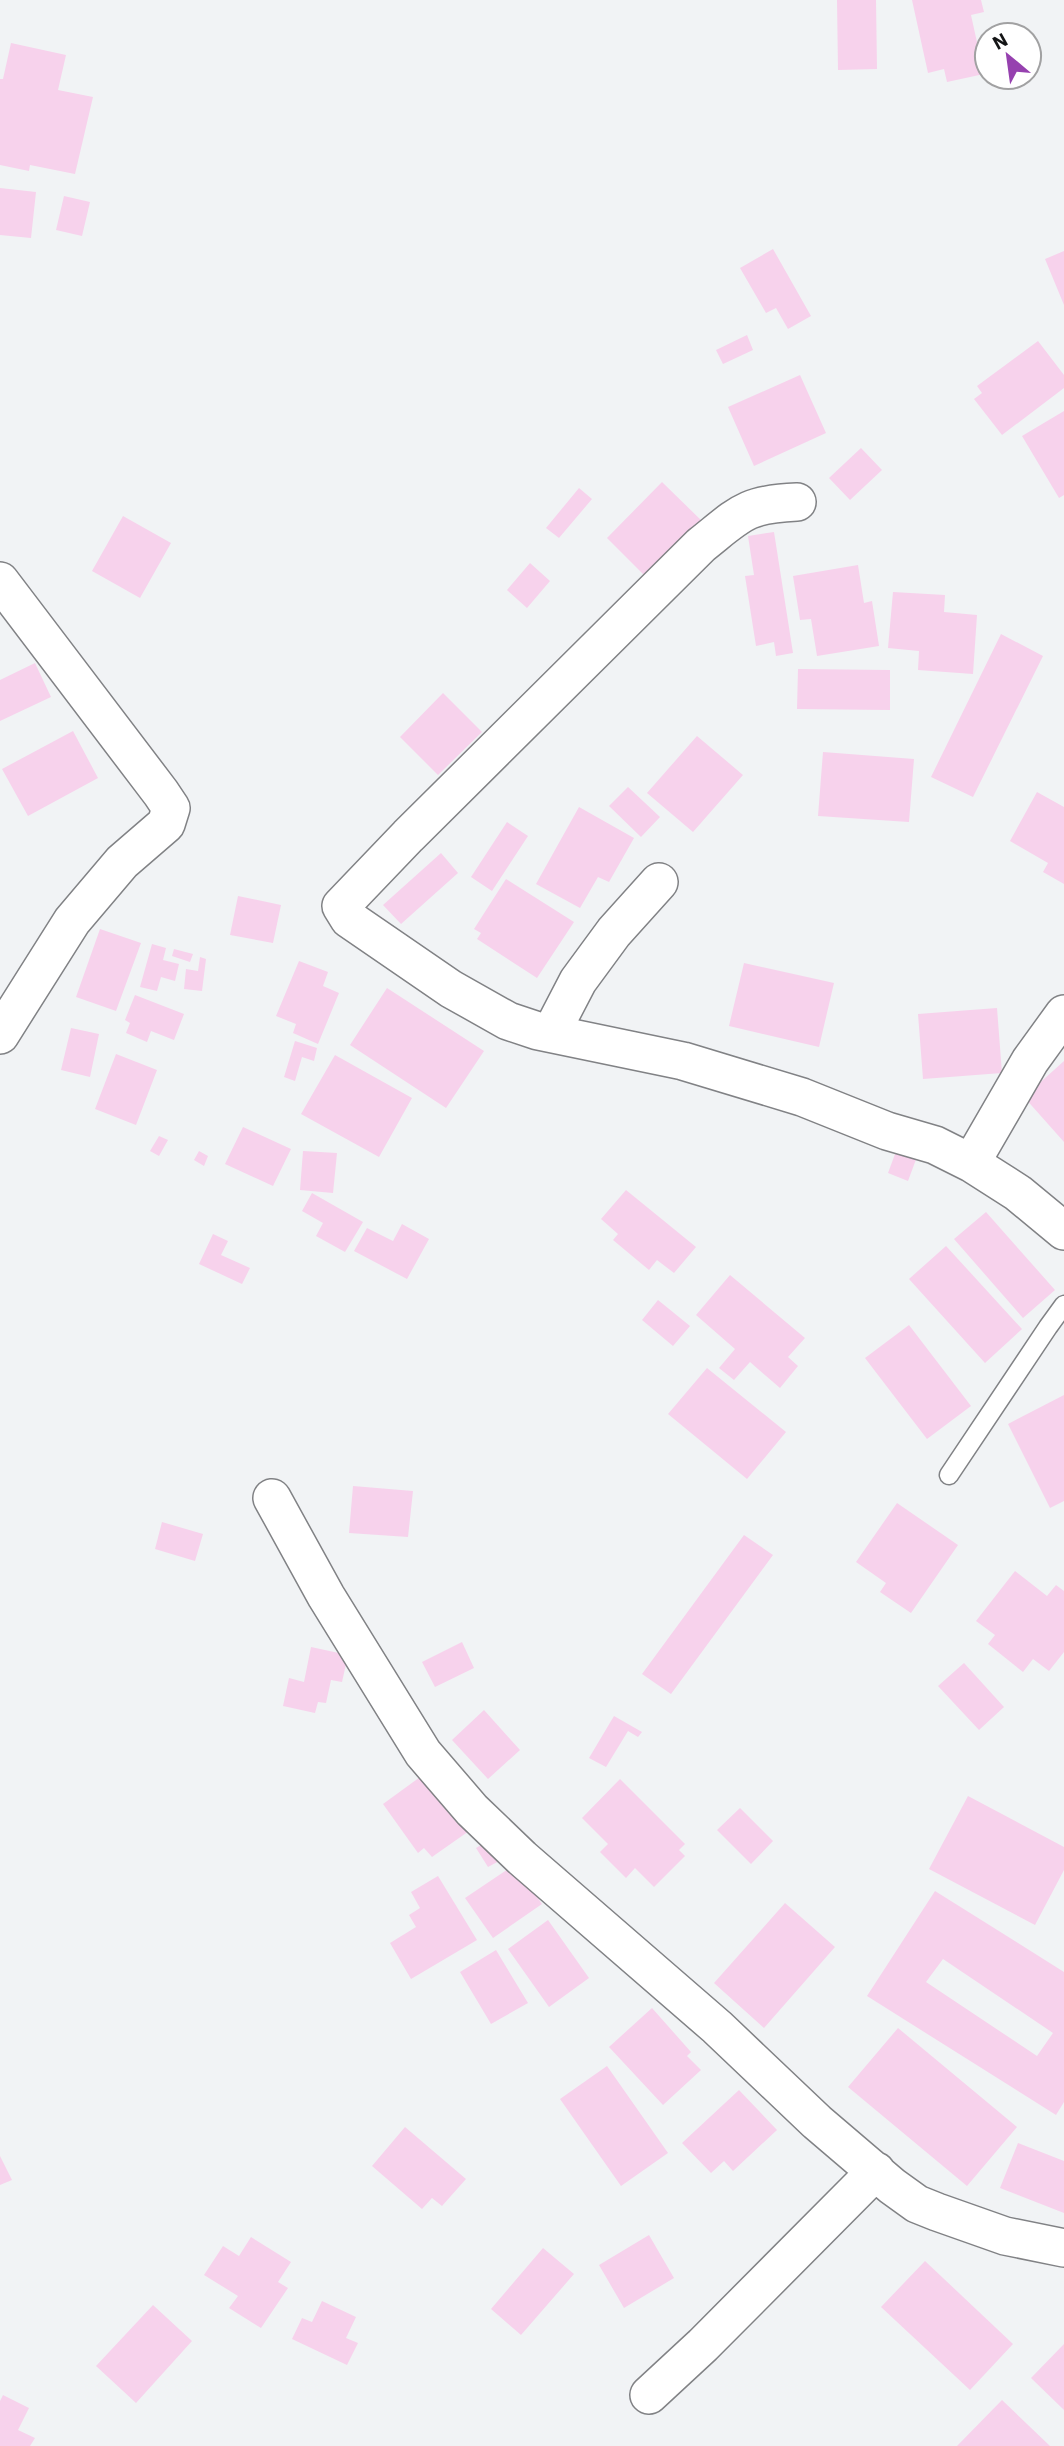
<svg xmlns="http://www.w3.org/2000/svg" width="1064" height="2446" viewBox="0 0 1064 2446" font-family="'IBM Plex Sans',sans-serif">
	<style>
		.building { fill: #f7d2ec; fill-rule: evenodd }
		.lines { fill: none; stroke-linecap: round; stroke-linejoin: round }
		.service-casing { stroke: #818285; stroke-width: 21 }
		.minor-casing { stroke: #818285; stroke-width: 40 }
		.service { stroke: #fff; stroke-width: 18 }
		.minor { stroke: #fff; stroke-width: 37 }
	</style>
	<rect width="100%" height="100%" fill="#f1f3f5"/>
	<!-- building -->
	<path class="building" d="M 837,0 L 876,0 L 877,69 L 838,70 Z
		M 912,0 L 981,0 L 984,12 L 971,15 L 984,74 L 947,82 L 944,69 L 928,73 Z
		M 11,43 L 66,55 L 58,90 L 93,97 L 75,174 L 30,165 L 29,171 L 0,165 L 0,79 L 3,79 Z
		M 0,188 L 36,192 L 31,238 L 0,235 Z
		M 64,196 L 90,202 L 82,236 L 56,230 Z
		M 773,249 L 811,316 L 788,329 L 776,308 L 766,313 L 740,268 Z
		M 1064,251 L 1064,305 L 1045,259 Z
		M 747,335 L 753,350 L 723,364 L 716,350 Z
		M 1038,341 L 1064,375 L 1064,388 L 1002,435 L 974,399 L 982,393 L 977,386 Z
		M 800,375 L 826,433 L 754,466 L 728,407 Z
		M 1064,411 L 1064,495 L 1059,498 L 1022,436 Z
		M 861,448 L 882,470 L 850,500 L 829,478 Z
		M 662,482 L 704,523 L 649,580 L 607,538 Z
		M 579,488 L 592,499 L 559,538 L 546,528 Z
		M 123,516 L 171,543 L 140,598 L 92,571 Z
		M 774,532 L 793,653 L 776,656 L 774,642 L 756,646 L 745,576 L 754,575 L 748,536 Z
		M 530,563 L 550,581 L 527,608 L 507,590 Z
		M 858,565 L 864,603 L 872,601 L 879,646 L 817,656 L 811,619 L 800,620 L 793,576 Z
		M 893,592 L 945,595 L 944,612 L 977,615 L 973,674 L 918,670 L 919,651 L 888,648 Z
		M 1001,634 L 1043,656 L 973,797 L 931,777 Z
		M 35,663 L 51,697 L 0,721 L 0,680 Z
		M 798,669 L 890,670 L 890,710 L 797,709 Z
		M 443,693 L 482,732 L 438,775 L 400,737 Z
		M 73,731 L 98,778 L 28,816 L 2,769 Z
		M 697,736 L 743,775 L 693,832 L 647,793 Z
		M 823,752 L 914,759 L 909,822 L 818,816 Z
		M 628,787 L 660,817 L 641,837 L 609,806 Z
		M 1037,792 L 1064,807 L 1064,884 L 1043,872 L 1048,863 L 1010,841 Z
		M 579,807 L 634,838 L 609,882 L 598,877 L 580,908 L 536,884 Z
		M 507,822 L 528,836 L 492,891 L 471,877 Z
		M 441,853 L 458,873 L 401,924 L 383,905 Z
		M 506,879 L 574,922 L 537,978 L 477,939 L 481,933 L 474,929 Z
		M 238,896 L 281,905 L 273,943 L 230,935 Z
		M 100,929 L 141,943 L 116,1011 L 76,997 Z
		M 152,944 L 166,948 L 163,960 L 179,964 L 175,981 L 161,977 L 157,991 L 140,987 Z
		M 174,949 L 193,954 L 190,962 L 172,956 Z
		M 200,957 L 206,959 L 202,991 L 184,989 L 186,969 L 198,971 Z
		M 299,961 L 328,972 L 323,986 L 339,993 L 318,1044 L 293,1033 L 296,1024 L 276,1016 Z
		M 744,963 L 834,983 L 819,1047 L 729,1026 Z
		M 387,988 L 484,1051 L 446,1108 L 350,1045 Z
		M 135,995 L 184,1014 L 174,1040 L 151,1031 L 147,1042 L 126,1033 L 130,1023 L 125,1020 Z
		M 997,1008 L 1002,1073 L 923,1079 L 918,1014 Z
		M 71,1028 L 99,1034 L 90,1077 L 61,1070 Z
		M 295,1041 L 317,1048 L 314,1061 L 302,1057 L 295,1081 L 284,1077 Z
		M 116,1054 L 157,1070 L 136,1125 L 95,1109 Z
		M 335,1055 L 412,1098 L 379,1157 L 301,1114 Z
		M 1064,1061 L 1064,1142 L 1024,1097 Z
		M 243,1127 L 291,1149 L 273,1186 L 225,1164 Z
		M 159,1136 L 168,1140 L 159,1156 L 150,1151 Z
		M 898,1146 L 918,1154 L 908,1181 L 888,1173 Z
		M 199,1151 L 208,1156 L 204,1166 L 194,1160 Z
		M 303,1151 L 337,1153 L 333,1193 L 300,1190 Z
		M 626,1190 L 696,1247 L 674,1273 L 657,1260 L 649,1270 L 613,1240 L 618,1234 L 601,1219 Z
		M 312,1193 L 363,1222 L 345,1252 L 316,1236 L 323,1223 L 302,1211 Z
		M 986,1212 L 1055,1290 L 1023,1318 L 954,1239 Z
		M 402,1224 L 429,1239 L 407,1279 L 354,1251 L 367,1228 L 393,1241 Z
		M 213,1234 L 228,1241 L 221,1255 L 250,1268 L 242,1284 L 199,1264 Z
		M 946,1246 L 1022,1329 L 985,1363 L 909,1279 Z
		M 730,1275 L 805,1338 L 788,1357 L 798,1366 L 780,1388 L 750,1362 L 734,1380 L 719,1368 L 735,1349 L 696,1315 Z
		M 658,1300 L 690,1326 L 673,1346 L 642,1320 Z
		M 909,1325 L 971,1406 L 927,1439 L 865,1358 Z
		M 707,1368 L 786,1432 L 747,1479 L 668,1414 Z
		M 1064,1395 L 1064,1501 L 1050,1508 L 1008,1424 Z
		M 353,1486 L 413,1491 L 408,1537 L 349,1533 Z
		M 897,1503 L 958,1545 L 911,1613 L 880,1592 L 886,1583 L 856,1562 Z
		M 162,1522 L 203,1534 L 195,1561 L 155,1549 Z
		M 744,1535 L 773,1555 L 671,1694 L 642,1674 Z
		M 1015,1571 L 1047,1596 L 1056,1585 L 1064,1591 L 1064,1652 L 1049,1671 L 1033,1659 L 1023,1672 L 988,1644 L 995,1635 L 976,1621 Z
		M 462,1642 L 474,1668 L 435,1687 L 422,1662 Z
		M 311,1647 L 348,1655 L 342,1682 L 331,1680 L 326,1703 L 318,1702 L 315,1713 L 283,1706 L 289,1678 L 304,1682 Z
		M 964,1663 L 1004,1707 L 979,1730 L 938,1686 Z
		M 484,1710 L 520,1750 L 488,1779 L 452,1740 Z
		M 614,1716 L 642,1732 L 638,1737 L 628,1731 L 606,1767 L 589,1758 Z
		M 427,1772 L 469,1831 L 432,1857 L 424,1848 L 418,1853 L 383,1804 Z
		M 620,1779 L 685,1844 L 679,1850 L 685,1856 L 654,1887 L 635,1868 L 626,1878 L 600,1852 L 608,1844 L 582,1818 Z
		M 968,1796 L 1064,1847 L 1064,1870 L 1035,1925 L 929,1869 Z
		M 740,1808 L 773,1841 L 751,1864 L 717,1830 Z
		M 488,1841 L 501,1860 L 488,1867 L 476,1848 Z
		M 514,1865 L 542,1904 L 493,1938 L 465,1898 Z
		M 438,1876 L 477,1940 L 411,1979 L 390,1943 L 416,1927 L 409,1915 L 420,1908 L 411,1892 Z
		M 935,1891 L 1064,1972 L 1064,2102 L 1056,2115 L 867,1996 ZM 943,1959 L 1053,2033 L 1037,2056 L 926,1982 Z
		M 785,1903 L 835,1947 L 764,2028 L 714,1983 Z
		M 548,1920 L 589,1978 L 549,2007 L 508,1949 Z
		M 496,1950 L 528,2003 L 491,2024 L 460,1972 Z
		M 652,2008 L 691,2052 L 687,2056 L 701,2070 L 663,2105 L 609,2047 Z
		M 898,2028 L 1017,2127 L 967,2186 L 848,2087 Z
		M 607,2066 L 668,2153 L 621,2186 L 560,2099 Z
		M 739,2090 L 777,2130 L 733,2171 L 724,2161 L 711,2173 L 682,2143 Z
		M 405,2127 L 466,2179 L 442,2206 L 432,2198 L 422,2209 L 372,2166 Z
		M 1018,2143 L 1064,2161 L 1064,2213 L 1000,2188 Z
		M 0,2156 L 12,2180 L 0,2185 Z
		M 649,2235 L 674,2278 L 624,2308 L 599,2265 Z
		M 251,2237 L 291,2262 L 278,2282 L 288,2288 L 261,2328 L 229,2308 L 238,2296 L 204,2275 L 223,2246 L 239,2256 Z
		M 543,2248 L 574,2274 L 521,2335 L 491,2309 Z
		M 925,2261 L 1013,2344 L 970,2390 L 881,2307 Z
		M 322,2301 L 356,2317 L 346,2338 L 358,2343 L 347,2365 L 292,2339 L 302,2318 L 312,2322 Z
		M 153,2305 L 192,2341 L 136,2403 L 96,2366 Z
		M 1064,2344 L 1064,2410 L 1031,2378 Z
		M 3,2395 L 29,2408 L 18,2430 L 35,2438 L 30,2446 L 0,2446 L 0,2401 Z
		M 1002,2400 L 1050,2446 L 957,2446 Z"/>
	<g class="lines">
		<!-- service casing -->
		<g class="service-casing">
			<path id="service" d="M 949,1475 L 1048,1327 L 1064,1305"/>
		</g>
		<!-- minor casing -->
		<g class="minor-casing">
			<path id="minor" d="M 797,502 C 745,504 740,514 701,545 L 408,836 L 341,906 L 349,919 L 451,989 L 508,1021 L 538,1031 L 683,1061 L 802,1097 L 887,1131 L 935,1145 L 971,1163 L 1018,1193 L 1064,1231
				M 0,581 L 161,793 L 171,808 L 166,824 L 122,862 L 72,921 L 0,1035
				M 551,1033 L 578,981 L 614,932 L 659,882
				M 971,1163 L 1030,1061 L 1064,1014
				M 272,1498 L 326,1596 L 423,1753 L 472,1810 L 522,1858 L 717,2027 L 817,2122 L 892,2186 L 917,2204 L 937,2212 L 1005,2236 L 1064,2248
				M 649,2395 L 703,2345 L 876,2171"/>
		</g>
		<!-- service -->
		<use href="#service" class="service"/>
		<!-- minor -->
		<use href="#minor" class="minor"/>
	</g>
	<!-- north arrow -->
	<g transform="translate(1008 56) rotate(331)"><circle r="33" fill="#ffffff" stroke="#a1a1a2" stroke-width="2"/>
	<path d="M0-5L12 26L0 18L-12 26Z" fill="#9641af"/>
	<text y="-10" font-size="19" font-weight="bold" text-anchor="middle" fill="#141516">N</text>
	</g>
</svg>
